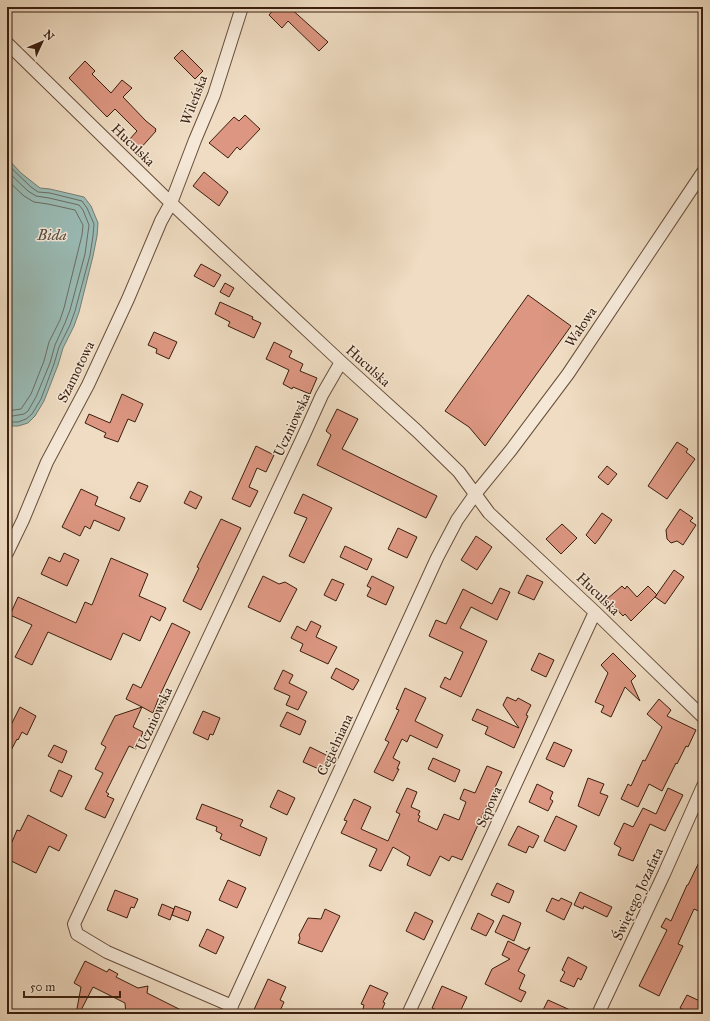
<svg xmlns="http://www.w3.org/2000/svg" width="710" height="1021" viewBox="0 0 710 1021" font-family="'IM FELL Great Primer',serif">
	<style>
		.water { fill: #9abbb5; stroke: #747d72 }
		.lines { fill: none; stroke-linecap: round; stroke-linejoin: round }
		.shore { stroke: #6a6d62; stroke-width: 1 }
		.building { fill: #dc9681; stroke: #3a1f0e }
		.minor-casing { stroke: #674e3b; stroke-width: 14 }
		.minor { stroke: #f5e8d7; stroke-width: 12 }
		.labels { text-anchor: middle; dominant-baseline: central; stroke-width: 3; stroke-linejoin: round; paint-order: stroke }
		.street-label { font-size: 14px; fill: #3a1f0e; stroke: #f5e8d7 }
		.water-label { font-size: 15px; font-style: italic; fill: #574e40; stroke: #f5e8d7 }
	</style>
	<rect width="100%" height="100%" fill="#efdcc2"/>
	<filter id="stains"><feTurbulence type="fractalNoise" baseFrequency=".005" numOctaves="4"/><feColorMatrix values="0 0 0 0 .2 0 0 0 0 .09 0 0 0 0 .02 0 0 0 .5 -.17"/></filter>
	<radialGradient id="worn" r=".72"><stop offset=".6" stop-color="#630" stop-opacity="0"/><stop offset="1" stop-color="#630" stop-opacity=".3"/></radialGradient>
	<!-- water -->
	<path class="water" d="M 7,158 L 21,173 L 40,188 L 50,189 L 84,197 L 91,206 L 98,223 L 97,236 L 93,256 L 79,312 L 74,326 L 63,348 L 58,365 L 44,401 L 35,416 L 28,423 L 18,426 L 7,426 Z"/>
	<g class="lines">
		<!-- shore -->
		<path class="shore" d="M 7,164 L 31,187 L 38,192 L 50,193 L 82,201 L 87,208 L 94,224 L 93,236 L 90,255 L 75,311 L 70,325 L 59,347 L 54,364 L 41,399 L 32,414 L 26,419 L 18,422 L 7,422
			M 7,171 L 28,191 L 36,196 L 49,198 L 79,205 L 83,210 L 89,225 L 85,254 L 70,310 L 65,323 L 55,345 L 50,363 L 36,397 L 28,411 L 24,414 L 7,417
			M 7,180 L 24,196 L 34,202 L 48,204 L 75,210 L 83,225 L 82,235 L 64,308 L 60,320 L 49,342 L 44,361 L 31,394 L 21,409 L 7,411"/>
	</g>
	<!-- building -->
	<path class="building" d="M 276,7 L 289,7 L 328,42 L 319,51 L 288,21 L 282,28 L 269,15 Z
		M 182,50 L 203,71 L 195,79 L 174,58 Z
		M 85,61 L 95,71 L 92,74 L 111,93 L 122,80 L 132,88 L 123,97 L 146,121 L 156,129 L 155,131 L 156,131 L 139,150 L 129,140 L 137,131 L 115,109 L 107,117 L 69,78 Z
		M 245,115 L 260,129 L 240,150 L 237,147 L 228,158 L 209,143 L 234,117 L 239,121 Z
		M 204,172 L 228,192 L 219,206 L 193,186 Z
		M 201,264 L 221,275 L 214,287 L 194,276 Z
		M 225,283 L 234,288 L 229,297 L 220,292 Z
		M 528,295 L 571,326 L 485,446 L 469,427 L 445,411 Z
		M 220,302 L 253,317 L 252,319 L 261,323 L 254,338 L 228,326 L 230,322 L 215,314 Z
		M 154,332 L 177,342 L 169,359 L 156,353 L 157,349 L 148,345 Z
		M 274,342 L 292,351 L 289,357 L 303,364 L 300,371 L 317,378 L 310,394 L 293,387 L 292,389 L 283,384 L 289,370 L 266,359 Z
		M 122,394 L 143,404 L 135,422 L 128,419 L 118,442 L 104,437 L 106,433 L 85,423 L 89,414 L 110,423 Z
		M 337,409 L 358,419 L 342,449 L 437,496 L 426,518 L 317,465 L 331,435 L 326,431 Z
		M 677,442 L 688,449 L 686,452 L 695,459 L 667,499 L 648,486 Z
		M 256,446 L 274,455 L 266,472 L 257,468 L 249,487 L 258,491 L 250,507 L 232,499 Z
		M 607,466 L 617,474 L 608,485 L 598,477 Z
		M 138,482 L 148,486 L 140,502 L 130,498 Z
		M 81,489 L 98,497 L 95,505 L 125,518 L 119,531 L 94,520 L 90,529 L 85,526 L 80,536 L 62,527 Z
		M 190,491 L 202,497 L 196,509 L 184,503 Z
		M 303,494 L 332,508 L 304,563 L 289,556 L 307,518 L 294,513 Z
		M 680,509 L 693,518 L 690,521 L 696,525 L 683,545 L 677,541 L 671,543 L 667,539 L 666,530 Z
		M 602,513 L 612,520 L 599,539 L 595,544 L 586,535 Z
		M 221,519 L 241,528 L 201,610 L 183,601 L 199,568 L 197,567 Z
		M 562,524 L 577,538 L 561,554 L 546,539 Z
		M 398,528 L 417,537 L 407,558 L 388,549 Z
		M 476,536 L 492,547 L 477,570 L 461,560 Z
		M 345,546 L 372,559 L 367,570 L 340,557 Z
		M 64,553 L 79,560 L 67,586 L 41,574 L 49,557 L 60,562 Z
		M 111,558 L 148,574 L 139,596 L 166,608 L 160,621 L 151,616 L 140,641 L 123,633 L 111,660 L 48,632 L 32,665 L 15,657 L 32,625 L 10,615 L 18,597 L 76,623 L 85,602 L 92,605 Z
		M 674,570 L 684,577 L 665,604 L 655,597 Z
		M 527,575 L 543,582 L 534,600 L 518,593 Z
		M 263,576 L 279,584 L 285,582 L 297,589 L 280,622 L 248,607 Z
		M 372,576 L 394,587 L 386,605 L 367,596 L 371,588 L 367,586 Z
		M 332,579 L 344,584 L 336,601 L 324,595 Z
		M 622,586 L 625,589 L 627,586 L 637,597 L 648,586 L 657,595 L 631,621 L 625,614 L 623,616 L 607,599 Z
		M 500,588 L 510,592 L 497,620 L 471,607 L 460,628 L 487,641 L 461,697 L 440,687 L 445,677 L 450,680 L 463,652 L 429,636 L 436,620 L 446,624 L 463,589 L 492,604 Z
		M 311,621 L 321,626 L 316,637 L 337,647 L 328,664 L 300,651 L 303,644 L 291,638 L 297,626 L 306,631 Z
		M 172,623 L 190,632 L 159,697 L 153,713 L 142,707 L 133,727 L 143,732 L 136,749 L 129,746 L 106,792 L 109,794 L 107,796 L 114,799 L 105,818 L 85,809 L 103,773 L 95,769 L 106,747 L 101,744 L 115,716 L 142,707 L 126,699 L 133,684 L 141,688 Z
		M 539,653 L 554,660 L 546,677 L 531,670 Z
		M 613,653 L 636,676 L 631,681 L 640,701 L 625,687 L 611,717 L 601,712 L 604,706 L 595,702 L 608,673 L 601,665 Z
		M 336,668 L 359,680 L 353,690 L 331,678 Z
		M 283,670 L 293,675 L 289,683 L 307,692 L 298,710 L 286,705 L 290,696 L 274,689 Z
		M 405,688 L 426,698 L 415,721 L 443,735 L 437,748 L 410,735 L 407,742 L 402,739 L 393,758 L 400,762 L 397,769 L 399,769 L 393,781 L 374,772 L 389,742 L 385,740 L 399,710 L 396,709 Z
		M 507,697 L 516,701 L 518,698 L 531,705 L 526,715 L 528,716 L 514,748 L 485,734 L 488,727 L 472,720 L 477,709 L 519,728 L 503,705 Z
		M 659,699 L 671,710 L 667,716 L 696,730 L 688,747 L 686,746 L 677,764 L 676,763 L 662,791 L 649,784 L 638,807 L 621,799 L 628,784 L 631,786 L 643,760 L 645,761 L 662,727 L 647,714 Z
		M 20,707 L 36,716 L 27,735 L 22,732 L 18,740 L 17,739 L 7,758 L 7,733 Z
		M 203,711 L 220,718 L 213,735 L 210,734 L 208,740 L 193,733 Z
		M 287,712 L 306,721 L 300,735 L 280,726 Z
		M 554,742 L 572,750 L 564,767 L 546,759 Z
		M 54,745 L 67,751 L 62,763 L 48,756 Z
		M 310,747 L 328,756 L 321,770 L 303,762 Z
		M 433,758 L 460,770 L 455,782 L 428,769 Z
		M 487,766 L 502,772 L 462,860 L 452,856 L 449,861 L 440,856 L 430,876 L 407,865 L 410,857 L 393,847 L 381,871 L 369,866 L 377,849 L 341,833 L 347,821 L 344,820 L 354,799 L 371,807 L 361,829 L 388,841 L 400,814 L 396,812 L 407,788 L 417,792 L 411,807 L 420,811 L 418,815 L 420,816 L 418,821 L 437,830 L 444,814 L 459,820 L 466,802 L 460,799 L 464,789 L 475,793 Z
		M 59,770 L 72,776 L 62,797 L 50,791 Z
		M 588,778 L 604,784 L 600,793 L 608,796 L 599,816 L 578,806 Z
		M 537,784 L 553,792 L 550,799 L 553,801 L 548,811 L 529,802 Z
		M 668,788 L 683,795 L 665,831 L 650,824 L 633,861 L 618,855 L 621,848 L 614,844 L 624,823 L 633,827 L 643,808 L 656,814 Z
		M 278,790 L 295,798 L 287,815 L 270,807 Z
		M 202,804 L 243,820 L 240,826 L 267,838 L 260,856 L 220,839 L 222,834 L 216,831 L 217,827 L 196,819 Z
		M 28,815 L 67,835 L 59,851 L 49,846 L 36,873 L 7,859 L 7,839 L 12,842 L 17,830 L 20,831 Z
		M 556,816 L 577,826 L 565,851 L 544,841 Z
		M 518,826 L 539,836 L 533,848 L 529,846 L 526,853 L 508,845 Z
		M 703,854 L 703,913 L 694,909 L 678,944 L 683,946 L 659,996 L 639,986 L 667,930 L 661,927 L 666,918 L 671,921 L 687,885 L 688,885 Z
		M 228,880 L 246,888 L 237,908 L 219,900 Z
		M 497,883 L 514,891 L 509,903 L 491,895 Z
		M 115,890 L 138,899 L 134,908 L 131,907 L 127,918 L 107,910 Z
		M 580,892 L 612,907 L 607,917 L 584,906 L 583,909 L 574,905 Z
		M 552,898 L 559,901 L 561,898 L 572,903 L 564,920 L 546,911 Z
		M 162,904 L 174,909 L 170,920 L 158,915 Z
		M 175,906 L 191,912 L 188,921 L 172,915 Z
		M 325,909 L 340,916 L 322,952 L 298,943 L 300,938 L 299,935 L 308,918 L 321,919 Z
		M 415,912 L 433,921 L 424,940 L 406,931 Z
		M 478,913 L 494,921 L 486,936 L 471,929 Z
		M 503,915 L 521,923 L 514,941 L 495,932 Z
		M 207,929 L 224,937 L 216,954 L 199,946 Z
		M 508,941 L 526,950 L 530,947 L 518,971 L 525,975 L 519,989 L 526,992 L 521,1002 L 485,984 L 492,969 L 510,959 L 502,955 Z
		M 568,957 L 587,967 L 581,980 L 578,978 L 574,987 L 560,981 L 565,972 L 562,970 Z
		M 85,961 L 107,972 L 109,969 L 118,974 L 116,977 L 138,988 L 148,986 L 147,993 L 189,1014 L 126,1014 L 125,1003 L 93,987 L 79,1014 L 76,1014 L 81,987 L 74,983 Z
		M 268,979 L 286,987 L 280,1000 L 284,1002 L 280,1011 L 276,1010 L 274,1014 L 252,1014 Z
		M 370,985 L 388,993 L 383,1002 L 385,1003 L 380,1014 L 375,1014 L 363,1009 L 364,1005 L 361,1004 Z
		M 442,986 L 467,997 L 459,1014 L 445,1014 L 432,1008 Z
		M 687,995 L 702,1002 L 696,1014 L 692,1014 L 680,1008 Z
		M 548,1000 L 579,1014 L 541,1014 Z"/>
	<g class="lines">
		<!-- minor casing -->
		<g class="minor-casing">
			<path id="minor" d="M 7,43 L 171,203 L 341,362 L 417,431 L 459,472 L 489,513 L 595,612 L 703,717
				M 7,553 L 23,520 L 47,462 L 88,385 L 128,299 L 161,221 L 171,203 L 195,140 L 214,95 L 242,7
				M 232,1006 L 107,952 L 77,934 L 74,924 L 303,437 L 322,395 L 341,362
				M 228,1014 L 437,558 L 457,520 L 476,493 L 511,450 L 568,374 L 703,172
				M 408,1014 L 493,833 L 595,612
				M 598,1014 L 664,874 L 703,786"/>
		</g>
		<!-- minor -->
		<use href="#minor" class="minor"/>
	</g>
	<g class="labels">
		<!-- street labels -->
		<g class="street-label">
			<text transform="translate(194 100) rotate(-69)">Wileńska</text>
			<text transform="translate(133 145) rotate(44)">Huculska</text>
			<text transform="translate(581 327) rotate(-56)">Wałowa</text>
			<text transform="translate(368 366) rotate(42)">Huculska</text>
			<text transform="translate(76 372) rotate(-64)">Szamotowa</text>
			<text transform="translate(292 425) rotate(-65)">Uczniowska</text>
			<text transform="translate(598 594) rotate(44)">Huculska</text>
			<text transform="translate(154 719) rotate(-65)">Uczniowska</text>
			<text transform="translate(335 745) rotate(-65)">Cegielniana</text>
			<text transform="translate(489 807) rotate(-66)">Sępowa</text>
			<text transform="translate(638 894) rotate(-65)">Świętego Jozafata</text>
		</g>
		<!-- water labels -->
		<g class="water-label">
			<text x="52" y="235">Bida</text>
		</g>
	</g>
	<!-- margin -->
	<rect width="710" height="1021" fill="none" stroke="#efdcc2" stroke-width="24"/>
	<rect x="8" y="8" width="694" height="1005" fill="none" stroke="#3a1f0e" stroke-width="2"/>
	<rect x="12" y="12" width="686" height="997" fill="none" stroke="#3a1f0e"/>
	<!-- north arrow -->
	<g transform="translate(42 42) rotate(46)" stroke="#f5e8d7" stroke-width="3" paint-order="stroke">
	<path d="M0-3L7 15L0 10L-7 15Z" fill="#3a1f0e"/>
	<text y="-6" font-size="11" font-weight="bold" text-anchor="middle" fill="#3a1f0e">N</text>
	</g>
	<!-- scale -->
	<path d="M24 991v6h96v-6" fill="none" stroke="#3a1f0e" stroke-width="2"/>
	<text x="30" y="991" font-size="12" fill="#3a1f0e" stroke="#f5e8d7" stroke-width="3" paint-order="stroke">50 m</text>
	<rect width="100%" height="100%" filter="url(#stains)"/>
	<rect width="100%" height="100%" fill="url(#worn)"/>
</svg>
